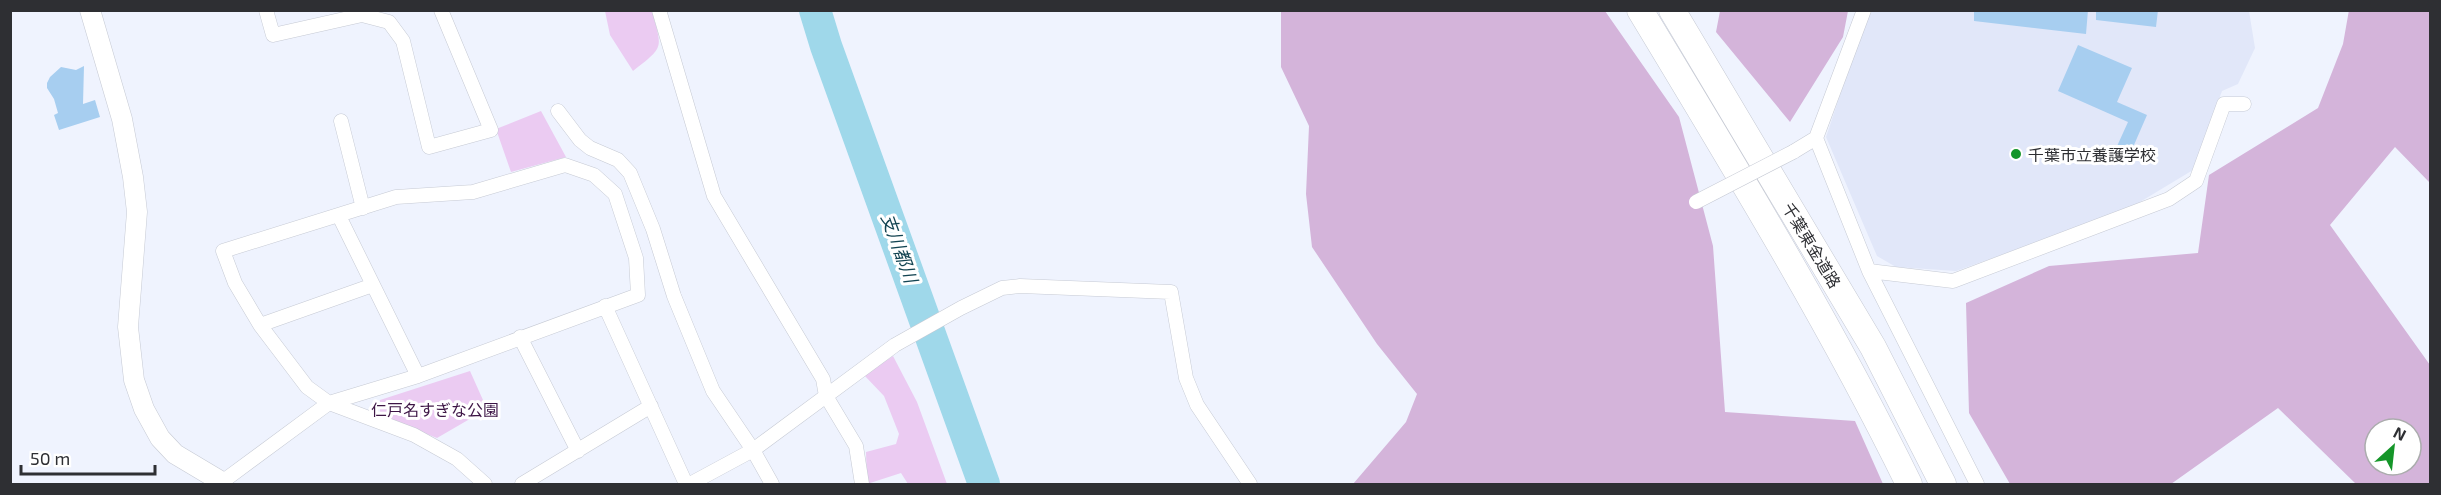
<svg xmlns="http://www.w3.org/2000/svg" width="2441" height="495" viewBox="0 0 2441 495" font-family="'Exo 2','Noto Sans JP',sans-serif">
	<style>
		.built { fill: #e1e7f9 }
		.green { fill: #ebcbf2 }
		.forest { fill: #d4b4da; fill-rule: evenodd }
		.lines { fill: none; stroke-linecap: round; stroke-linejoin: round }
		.river { stroke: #9fd8ea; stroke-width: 32 }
		.building { fill: #a7cef0 }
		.street-casing { stroke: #c6cad4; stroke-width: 15 }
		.secondary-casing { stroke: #c6cad4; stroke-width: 21 }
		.highway-casing { stroke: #c6cad4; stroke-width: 27 }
		.street { stroke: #fff; stroke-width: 14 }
		.secondary { stroke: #fff; stroke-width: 20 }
		.highway { stroke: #fff; stroke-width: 26 }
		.street-bridge-casing { stroke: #c6cad4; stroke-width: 15; stroke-linecap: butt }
		.street-bridge { stroke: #fff; stroke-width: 14 }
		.poi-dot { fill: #159629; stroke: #fff; stroke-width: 2 }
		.labels { text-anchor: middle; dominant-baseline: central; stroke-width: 6; stroke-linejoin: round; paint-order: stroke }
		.poi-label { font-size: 16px; fill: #2e2f33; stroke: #fff; text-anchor: start }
		.street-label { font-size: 16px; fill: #2e2f33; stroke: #fff }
		.park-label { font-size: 16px; fill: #3d1545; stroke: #fff }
		.water-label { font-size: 18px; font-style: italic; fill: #134452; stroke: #fff }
	</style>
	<rect width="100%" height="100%" fill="#eff3fe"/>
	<!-- built -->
	<path class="built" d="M 1868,11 L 2249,11 L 2255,48 L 2238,84 L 2222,91 L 2193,170 L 2125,211 L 1956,271 L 1896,267 L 1877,256 L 1826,137 Z"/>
	<!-- green -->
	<path class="green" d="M 605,11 L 652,11 C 662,49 665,46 633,71 L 610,35 Z
		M 541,111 L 566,157 L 511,172 L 496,129 Z
		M 893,356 L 917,402 L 947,484 L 908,484 L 901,473 L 867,484 L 866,452 L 896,444 L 899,434 L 884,396 L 864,375 Z
		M 470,371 L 487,409 L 437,438 L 380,416 L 380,400 Z"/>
	<!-- forest -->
	<path class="forest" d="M 2349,10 L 2430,11 L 2430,183 L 2395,147 L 2330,225 L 2430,365 L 2430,484 L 2356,484 L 2278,408 L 2171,484 L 2010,484 L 1969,413 L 1966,303 L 2049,266 L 2198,253 L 2209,175 L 2318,108 L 2343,44 ZM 2375,429 L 2411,429 L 2411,465 L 2375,465 Z
		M 1720,11 L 1848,11 L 1843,37 L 1790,122 L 1716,32 Z
		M 1281,12 L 1605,11 L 1679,117 L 1713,246 L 1725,412 L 1855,421 L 1883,484 L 1353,484 L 1406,422 L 1417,394 L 1377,344 L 1312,247 L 1306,194 L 1309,126 L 1281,67 Z"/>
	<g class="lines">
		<!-- river -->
		<path class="river" d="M 815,10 L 826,46 L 984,484"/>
	</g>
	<!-- building -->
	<path class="building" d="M 1974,10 L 2088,10 L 2086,34 L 1974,21 Z
		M 2096,10 L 2158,10 L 2156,27 L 2096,20 Z
		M 2078,45 L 2132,68 L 2117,102 L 2147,115 L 2127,161 L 2113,155 L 2128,122 L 2058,91 Z
		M 84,66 L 83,104 L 95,100 L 100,117 L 59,130 L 54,115 L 58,113 L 54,99 L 47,88 L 47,83 L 50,77 L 61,67 L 76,70 Z"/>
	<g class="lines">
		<!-- street casing -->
		<g class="street-casing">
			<path id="street" d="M 266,10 L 273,35 L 362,15 L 389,22 L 403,41 L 429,147 L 491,130 L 441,10
				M 659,10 L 714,196 L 823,379 L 826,396 L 856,446 L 862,484
				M 558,111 L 580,140 L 590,148 L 618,160 L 630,173 L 653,229 L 674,296 L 713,391 L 753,450 L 772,484
				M 341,121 L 363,208
				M 1816,138 L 1869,271 L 1977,484
				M 1793,152 L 1816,138 L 1864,10
				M 339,216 L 418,376
				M 1869,271 L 1953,281 L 2169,199 L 2196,181 L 2224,104 L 2244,104
				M 605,306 L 686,484
				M 260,325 L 373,285
				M 520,337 L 578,451
				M 224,484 L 222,482 L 329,403 L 418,376 L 638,295 L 636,258 L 615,194 L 594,175 L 565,165 L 473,192 L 396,197 L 223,251 L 235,283 L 260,325 L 307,387 L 329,403 L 414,435 L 457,459 L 485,484
				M 522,484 L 651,406
				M 690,484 L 753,450 L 895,345 L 961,308 L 1002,288 L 1020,286 L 1171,292 L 1186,378 L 1197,405 L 1250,484"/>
		</g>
		<!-- secondary casing -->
		<g class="secondary-casing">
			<path id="secondary" d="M 90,10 L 122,119 L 133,177 L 137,212 L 128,327 L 134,380 L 144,409 L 160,438 L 175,454 L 222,482"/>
		</g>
		<!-- highway casing -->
		<g class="highway-casing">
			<path id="highway" d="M 1640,10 C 1734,166 1829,321 1909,484
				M 1672,10 L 1873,347 L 1943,484"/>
		</g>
		<!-- street -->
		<use href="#street" class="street"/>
		<!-- secondary -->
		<use href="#secondary" class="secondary"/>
		<!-- highway -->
		<use href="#highway" class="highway"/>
		<!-- street-bridge casing -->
		<g class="street-bridge-casing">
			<path id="street-bridge" d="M 1696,202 L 1793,152"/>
		</g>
		<!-- street-bridge -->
		<use href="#street-bridge" class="street-bridge"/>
	</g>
	<!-- markers -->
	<circle class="poi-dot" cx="2016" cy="154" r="6"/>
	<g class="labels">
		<!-- poi labels -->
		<g class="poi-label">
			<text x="2028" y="154">千葉市立養護学校</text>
		</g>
		<!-- street labels -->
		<g class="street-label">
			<text transform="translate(1812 245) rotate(59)">千葉東金道路</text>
		</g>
		<!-- park labels -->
		<g class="park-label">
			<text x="435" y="409">仁戸名すぎな公園</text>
		</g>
		<!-- water labels -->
		<g class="water-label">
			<text transform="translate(900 248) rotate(70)">支川都川</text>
		</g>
	</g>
	<!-- border -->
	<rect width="2441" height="495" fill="none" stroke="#2e2f33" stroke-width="24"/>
	<!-- north arrow -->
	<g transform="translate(2393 447) rotate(27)"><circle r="28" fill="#ffffff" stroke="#abacad" stroke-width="1.5"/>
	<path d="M0-4.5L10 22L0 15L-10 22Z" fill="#159629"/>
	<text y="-9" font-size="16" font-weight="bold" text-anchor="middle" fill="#2e2f33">N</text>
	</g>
	<!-- scale -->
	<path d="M21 465v9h134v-9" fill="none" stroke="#2e2f33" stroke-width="3"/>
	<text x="30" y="465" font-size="18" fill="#2e2f33" stroke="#ffffff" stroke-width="4.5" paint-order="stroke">50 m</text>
</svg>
